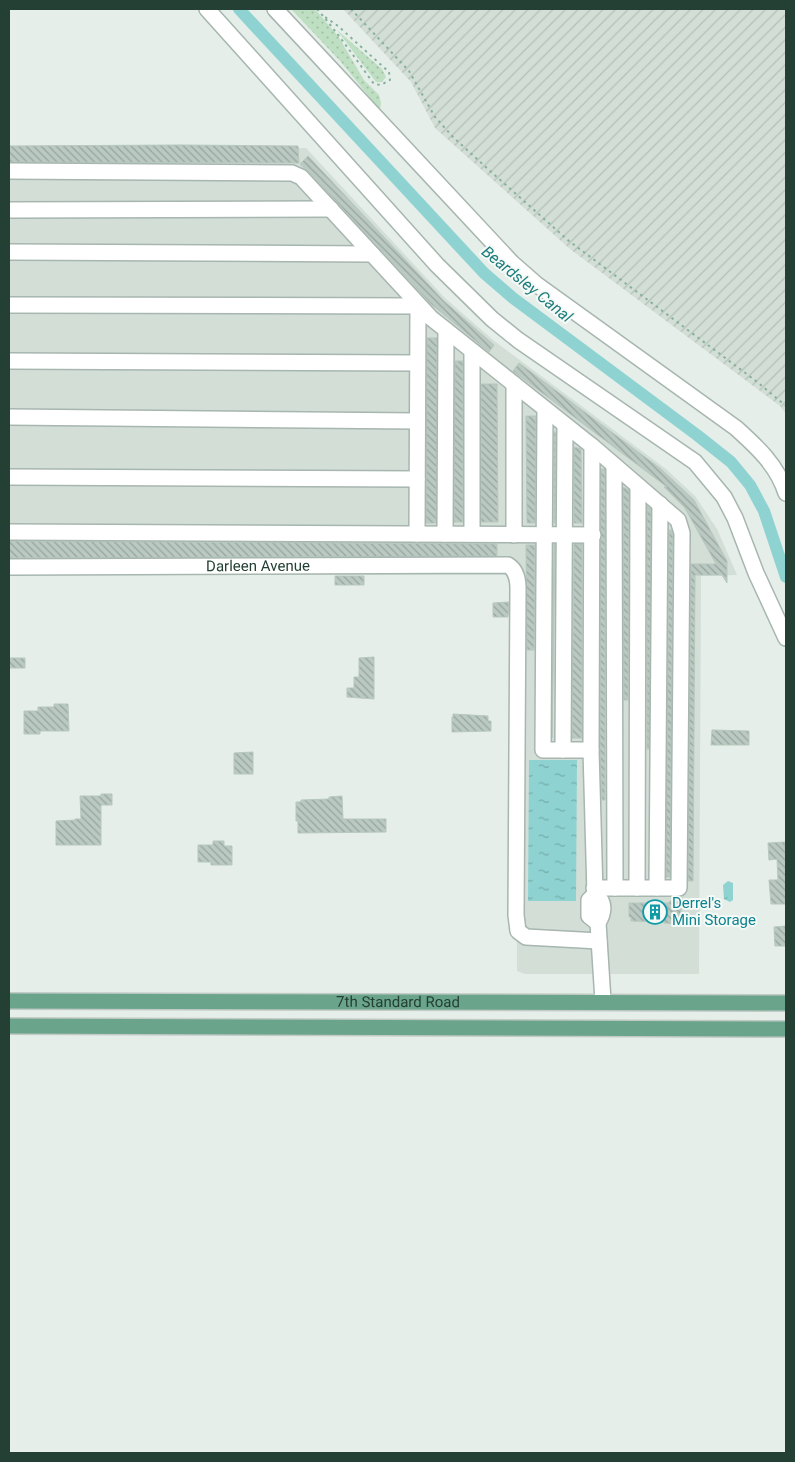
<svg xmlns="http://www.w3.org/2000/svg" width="795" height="1462" viewBox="0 0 795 1462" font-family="Roboto,sans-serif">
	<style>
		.built { fill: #d3ded7 }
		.industrial { fill: url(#industrial-furrows) }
		.grass { fill: url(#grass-dots) }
		.water { fill: url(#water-ripples) }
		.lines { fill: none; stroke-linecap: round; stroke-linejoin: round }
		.canal { stroke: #8ed3d1; stroke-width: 12 }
		.building { fill: url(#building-back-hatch); stroke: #b7c8be }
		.minor-casing { stroke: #a7b6af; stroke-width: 18 }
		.major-casing { stroke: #c2cac6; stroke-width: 18 }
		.path { stroke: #86b29c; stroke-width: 2; stroke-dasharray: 2.5 4; stroke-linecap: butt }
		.minor { stroke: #fff; stroke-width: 15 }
		.major { stroke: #6aa48b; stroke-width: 15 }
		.labels { text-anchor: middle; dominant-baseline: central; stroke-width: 4; stroke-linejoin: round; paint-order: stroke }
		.street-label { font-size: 15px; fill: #244034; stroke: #f6faf7 }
		.culture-label { font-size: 15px; fill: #0d838f; stroke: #f6faf7; text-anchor: start }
		.water-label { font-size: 16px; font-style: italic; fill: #1d7d7d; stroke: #f6faf7 }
	</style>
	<defs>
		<pattern id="industrial-furrows" width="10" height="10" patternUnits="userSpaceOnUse" patternTransform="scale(1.25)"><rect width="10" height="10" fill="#d3ded7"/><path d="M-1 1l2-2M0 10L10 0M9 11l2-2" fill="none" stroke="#b5c0b9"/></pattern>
		<pattern id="grass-dots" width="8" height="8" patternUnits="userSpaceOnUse" patternTransform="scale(1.25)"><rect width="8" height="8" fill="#bedfc2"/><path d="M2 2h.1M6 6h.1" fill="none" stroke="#a3c0a7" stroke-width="1.8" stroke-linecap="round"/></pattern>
		<pattern id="water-ripples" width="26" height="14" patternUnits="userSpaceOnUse" patternTransform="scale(1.25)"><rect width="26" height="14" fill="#8ed3d1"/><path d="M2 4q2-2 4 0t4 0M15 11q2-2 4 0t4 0" fill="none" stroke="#74adaa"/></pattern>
		<pattern id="building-back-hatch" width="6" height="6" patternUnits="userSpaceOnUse" patternTransform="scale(1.25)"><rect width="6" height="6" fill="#bac9c1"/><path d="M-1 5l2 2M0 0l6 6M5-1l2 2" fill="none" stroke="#97a59e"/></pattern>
	</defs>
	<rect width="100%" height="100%" fill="#e5eee9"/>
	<!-- built -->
	<path class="built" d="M 9,147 L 306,148 L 445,298 L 493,340 L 666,469 L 695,496 L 717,529 L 737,575 L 701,576 L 699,974 L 525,974 L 517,971 L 516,575 L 9,574 Z"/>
	<!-- industrial -->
	<path class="industrial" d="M 343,9 L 786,9 L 786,414 L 780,406 L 570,249 L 435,128 L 411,82 Z"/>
	<!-- grass -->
	<path class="grass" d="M 291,9 L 315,9 L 338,36 L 364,80 L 379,95 L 381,103 L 380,110 L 341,62 Z
		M 337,30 L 382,69 L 386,77 L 382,82 L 376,82 Z"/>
	<!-- water -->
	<path class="water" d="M 529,760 L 577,760 L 576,901 L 528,901 Z
		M 728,881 L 733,883 L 733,900 L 730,902 L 724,899 L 723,885 Z"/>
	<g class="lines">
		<!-- canal -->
		<path class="canal" d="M 239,9 L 484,273 L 513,298 L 697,435 L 731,462 L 750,485 L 764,511 L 786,577"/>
	</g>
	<!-- building -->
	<path class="building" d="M 180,145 L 298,146 L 299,163 L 9,162 L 9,146 Z
		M 308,156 L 444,301 L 494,345 L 489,352 L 431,304 L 308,171 L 300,164 Z
		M 427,338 L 437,338 L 436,523 L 426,523 Z
		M 455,361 L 463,361 L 463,522 L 454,522 Z
		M 519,363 L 661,469 L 694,500 L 727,561 L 727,583 L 722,575 L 695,575 L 693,881 L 688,881 L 691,564 L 716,564 L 685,508 L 664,487 L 667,487 L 513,371 Z
		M 481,384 L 497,384 L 498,522 L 481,522 Z
		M 526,416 L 536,416 L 535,523 L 527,523 Z
		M 554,432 L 556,432 L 555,523 L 554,523 Z
		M 574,447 L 581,449 L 582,523 L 574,523 Z
		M 601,469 L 605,469 L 605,800 L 602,800 L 600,750 Z
		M 623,487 L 629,490 L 628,700 L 624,700 Z
		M 647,506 L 651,509 L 649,749 L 647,749 Z
		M 669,530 L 671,530 L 673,534 L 670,877 L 666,877 Z
		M 9,541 L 497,544 L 497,556 L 9,558 Z
		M 554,544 L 555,544 L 552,738 Z
		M 574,544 L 582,544 L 582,738 L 572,738 Z
		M 526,545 L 535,545 L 534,650 L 527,650 Z
		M 335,576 L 364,576 L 364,585 L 335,585 Z
		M 509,602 L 508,617 L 493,617 L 493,603 Z
		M 374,657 L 374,699 L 347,697 L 347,688 L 354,688 L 354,677 L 359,677 L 359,658 Z
		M 9,658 L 25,658 L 25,668 L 9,668 Z
		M 54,704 L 68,704 L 69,731 L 40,731 L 40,734 L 24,734 L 24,711 L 38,711 L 38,707 L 54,707 Z
		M 453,714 L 488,716 L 488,721 L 491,721 L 491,731 L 452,732 L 452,717 L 453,717 Z
		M 712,730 L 749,731 L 749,745 L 711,745 Z
		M 253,752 L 253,774 L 234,774 L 234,753 Z
		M 101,794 L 112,794 L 112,805 L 101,805 L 101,845 L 56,845 L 56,821 L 75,820 L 75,819 L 81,819 L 80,796 L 101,796 Z
		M 342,796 L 343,819 L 386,819 L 386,832 L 298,833 L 298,821 L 296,821 L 296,802 L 301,802 L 301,800 L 329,799 L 329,797 Z
		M 213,841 L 224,841 L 224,846 L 232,846 L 232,865 L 211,865 L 211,862 L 198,862 L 198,845 L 213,845 Z
		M 785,842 L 786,904 L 771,904 L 769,880 L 778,880 L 777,859 L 769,860 L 768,843 Z
		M 670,901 L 681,901 L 681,924 L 664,923 L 664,922 L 631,921 L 631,917 L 629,917 L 629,903 L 669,903 Z
		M 786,926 L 786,946 L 775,946 L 774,927 Z"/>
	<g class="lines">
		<!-- minor casing -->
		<g class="minor-casing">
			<g id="minor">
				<path d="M 207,9 L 437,265 L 492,319 L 518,340 L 695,462 L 724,497 L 735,518 L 756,573 L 786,638"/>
				<path d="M 275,9 L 512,263 L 536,284 L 736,428 C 757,447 777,465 786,493"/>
				<path d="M 9,171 L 292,173 L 301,177 L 431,318 L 592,446 L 591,750 L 595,894 L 589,900 L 589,916 L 598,923"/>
				<path d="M 9,210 L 331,209"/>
				<path d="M 9,252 L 372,254"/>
				<path d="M 9,305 L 418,306 L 417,534"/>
				<path d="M 9,361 L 417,363"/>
				<path d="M 514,384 L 514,535"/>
				<path d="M 545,409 L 543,750 L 591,750"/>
				<path d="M 9,417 L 416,421"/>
				<path d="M 592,446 L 678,520 L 682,533 L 679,888 L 594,888"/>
				<path d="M 614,465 L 615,888"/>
				<path d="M 9,477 L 417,479"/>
				<path d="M 9,532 L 593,535"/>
				<path d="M 445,534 L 446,330"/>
				<path d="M 472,534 L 472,351"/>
				<path id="s1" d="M 9,567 L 508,565 C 516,570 518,578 518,588 L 516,915 L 518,931 L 526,937 L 599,941"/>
				<path d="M 563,750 L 565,425"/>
				<path d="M 637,888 L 638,486"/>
				<path d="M 657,888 L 660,504"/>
				<path d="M 595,894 C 606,902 604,913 598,923 L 603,1001"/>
			</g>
		</g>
		<!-- major casing -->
		<g class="major-casing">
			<g id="major">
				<path id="s2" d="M 9,1001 L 786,1003"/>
				<path d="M 9,1026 L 786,1029"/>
			</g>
		</g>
		<!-- path -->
		<path class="path" d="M 317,9 C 338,33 355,58 374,84 L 381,85 L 390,80 L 389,72 L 338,26 L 325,17
			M 351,9 L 409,71 L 435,117 L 453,137 L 489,170 L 569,241 L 756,381 L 786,406"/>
		<!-- minor -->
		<use href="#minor" class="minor"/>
		<!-- major -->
		<use href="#major" class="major"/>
	</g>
	<!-- icons -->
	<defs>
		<g id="building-ring" transform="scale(1.25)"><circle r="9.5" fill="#f6faf7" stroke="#0f9aa8" stroke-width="1.5"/><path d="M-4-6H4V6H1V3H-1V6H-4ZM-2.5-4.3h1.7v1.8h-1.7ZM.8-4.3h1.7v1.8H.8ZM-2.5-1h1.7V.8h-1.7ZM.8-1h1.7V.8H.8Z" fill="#0f9aa8"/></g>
	</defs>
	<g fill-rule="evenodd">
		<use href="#building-ring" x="655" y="912"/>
	</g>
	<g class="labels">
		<!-- street labels -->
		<g class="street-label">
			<text stroke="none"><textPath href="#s1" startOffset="249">Darleen Avenue</textPath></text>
			<text stroke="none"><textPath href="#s2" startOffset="389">7th Standard Road</textPath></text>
		</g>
		<!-- culture labels -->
		<g class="culture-label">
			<text x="672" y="903">Derrel's<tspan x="672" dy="17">Mini Storage</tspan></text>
		</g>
		<!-- water labels -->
		<g class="water-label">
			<text transform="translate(527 284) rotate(39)">Beardsley Canal</text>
		</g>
	</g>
	<!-- border -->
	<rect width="795" height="1462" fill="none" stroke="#244034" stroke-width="20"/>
</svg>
